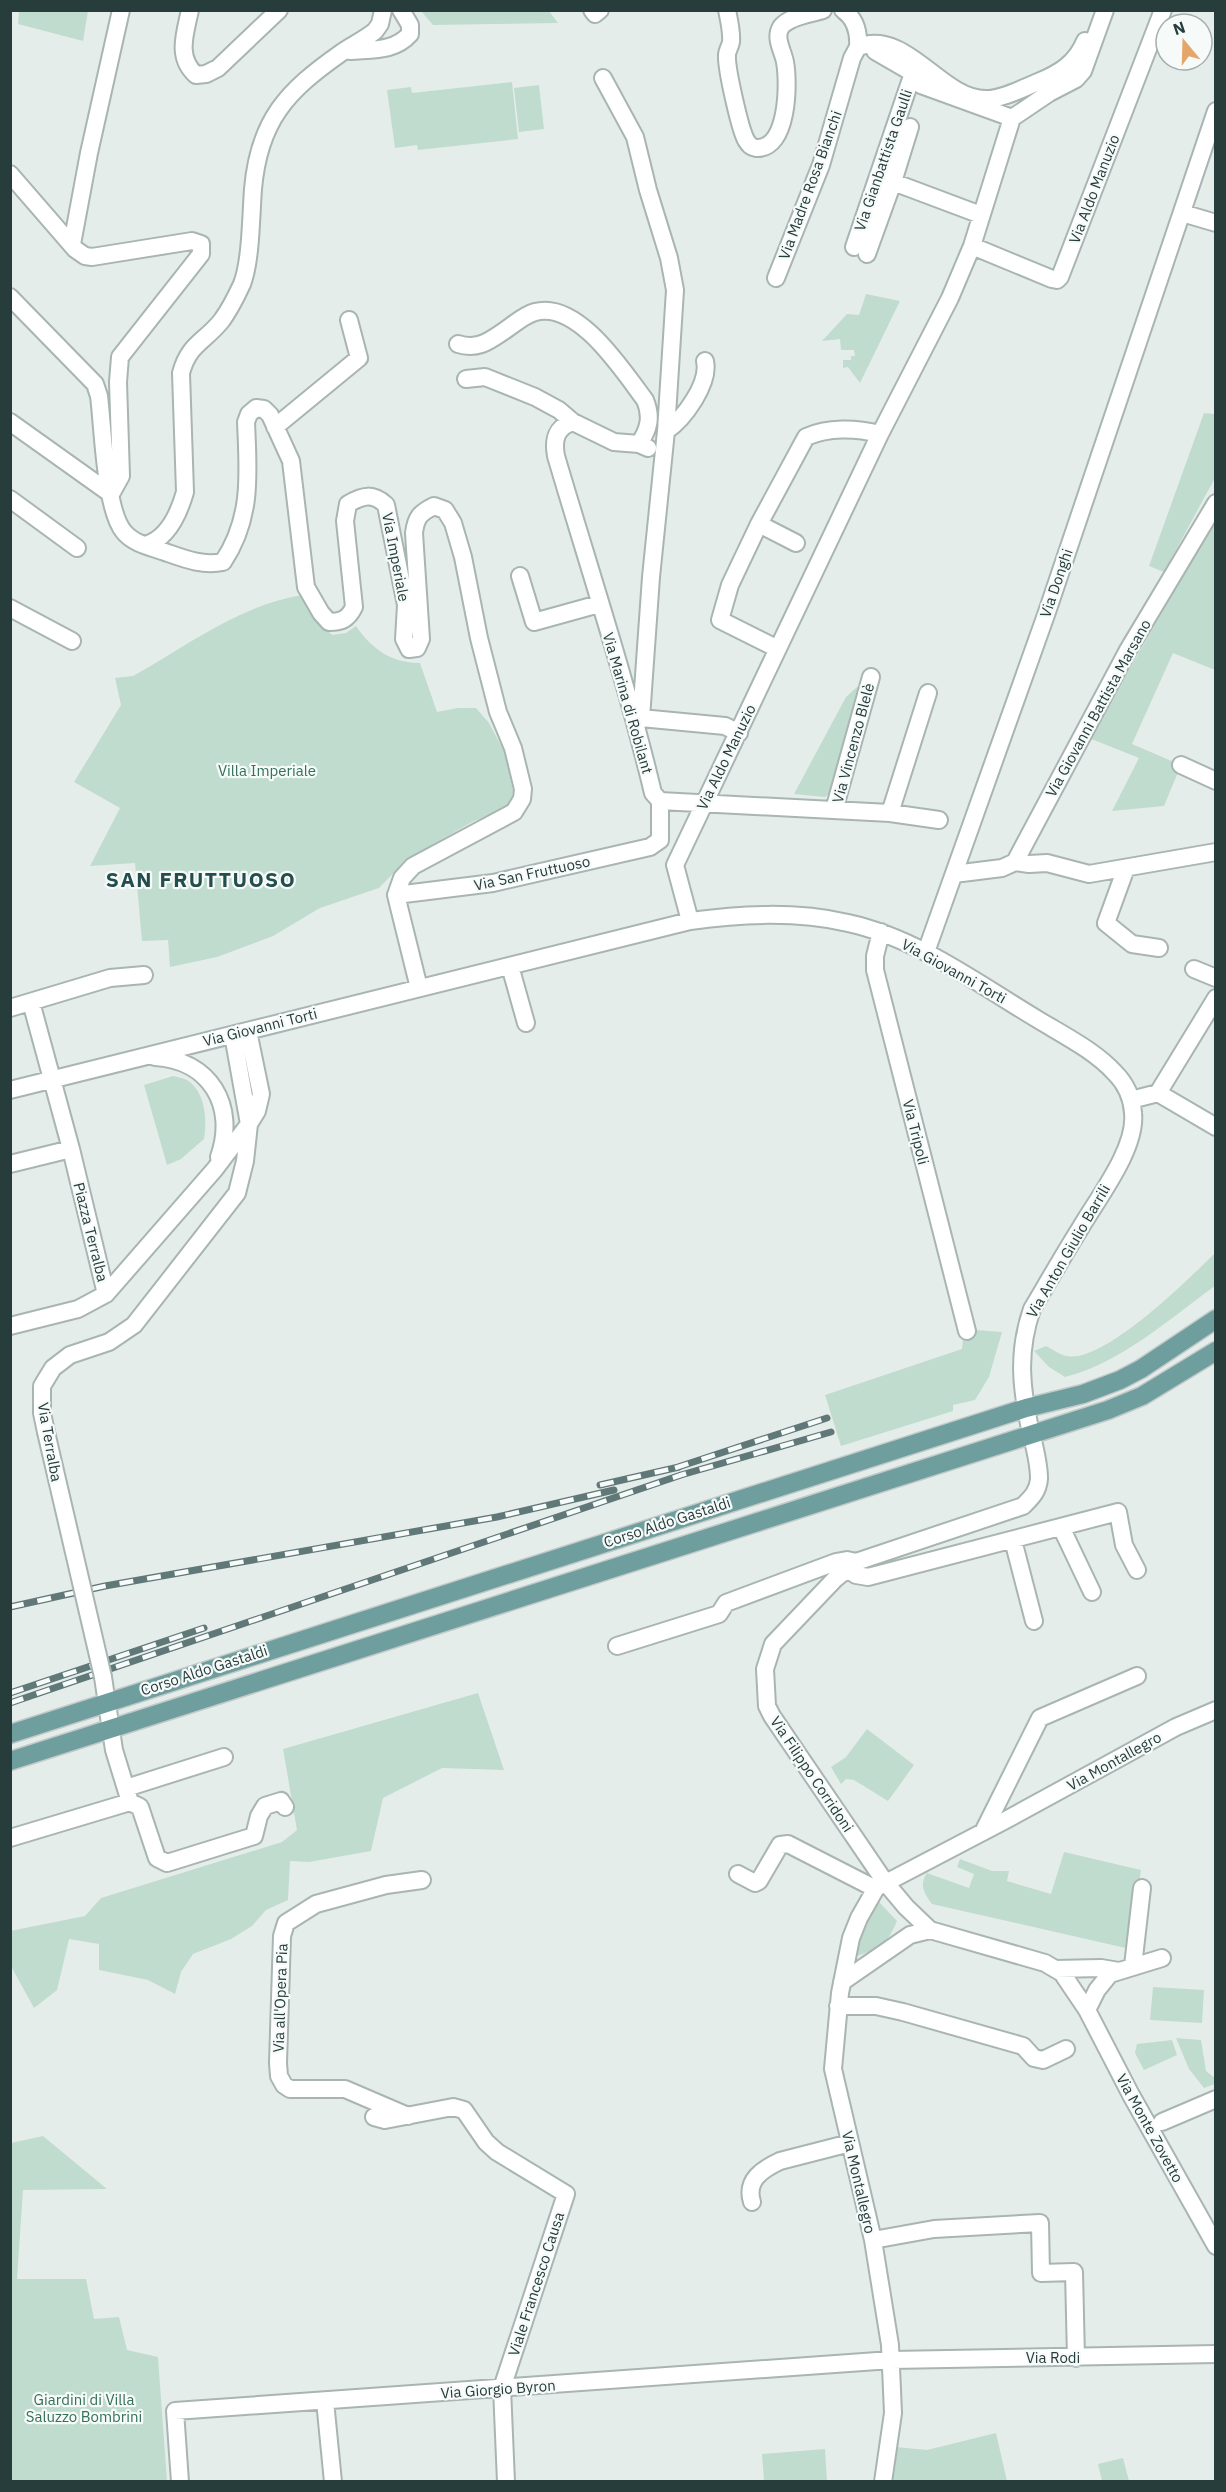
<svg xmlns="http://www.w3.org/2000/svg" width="1226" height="2492" viewBox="0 0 1226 2492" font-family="'IBM Plex Sans',sans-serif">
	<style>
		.green { fill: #c0dcce }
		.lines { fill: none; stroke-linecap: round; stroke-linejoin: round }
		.minor-casing { stroke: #a8b5b3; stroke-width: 20 }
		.major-casing { stroke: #c2c9c8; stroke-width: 21 }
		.minor { stroke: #fff; stroke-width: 16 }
		.major { stroke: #6e9e9d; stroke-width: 18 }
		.rail-casing { stroke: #617878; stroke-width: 7 }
		.rail { stroke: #f6faf9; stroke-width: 4.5; stroke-dasharray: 14; stroke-linecap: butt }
		.minor-bridge-casing { stroke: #a8b5b3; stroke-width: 20; stroke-linecap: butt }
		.minor-bridge { stroke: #fff; stroke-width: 16 }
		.labels { text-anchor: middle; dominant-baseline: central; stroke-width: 4.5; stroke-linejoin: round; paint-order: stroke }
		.street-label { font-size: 15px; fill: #263d3c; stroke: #f6faf9 }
		.park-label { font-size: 15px; fill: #347059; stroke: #f6faf9 }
		.district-label { font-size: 21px; font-weight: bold; letter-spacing: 1.5px; fill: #234e4d; stroke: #f6faf9 }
	</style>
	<rect width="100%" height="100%" fill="#e5edeb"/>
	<!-- green -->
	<path class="green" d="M 19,11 L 88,11 L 83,41 L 18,24 Z
		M 421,11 L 549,11 L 558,23 L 433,25 Z
		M 512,82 L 518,139 L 418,150 L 417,145 L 395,148 L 387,90 L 411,87 L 412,93 Z
		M 539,85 L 544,129 L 519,132 L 514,88 Z
		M 866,294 L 900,301 L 860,383 L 848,367 L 843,368 L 843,360 L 851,360 L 851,356 L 855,356 L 854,350 L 841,350 L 840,339 L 822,341 L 847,314 L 859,315 Z
		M 1215,410 L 1215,478 L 1164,572 L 1149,566 L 1204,413 L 1214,414 Z
		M 1215,522 L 1215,670 L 1173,653 L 1132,744 L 1181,765 L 1164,806 L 1112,811 L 1139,758 L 1089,738 Z
		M 303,595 L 316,617 L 332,635 L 346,633 L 356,626 C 372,649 391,663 420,663 L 437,712 L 458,708 L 476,708 L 489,723 L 504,751 L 513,790 L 512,798 L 508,807 L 472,822 L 407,859 L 379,888 L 320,908 L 273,936 L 217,957 L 170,967 L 168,940 L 142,941 L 135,863 L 90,866 L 120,808 L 74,782 L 121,705 L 115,678 L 133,676 C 187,646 241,604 303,595 Z
		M 866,679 L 832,792 L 825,797 L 794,794 L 846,697 Z
		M 173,1076 C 177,1077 183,1078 187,1080 C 206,1092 207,1120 204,1139 L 181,1159 L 167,1165 L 144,1085 Z
		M 1215,1253 L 1215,1286 C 1169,1319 1121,1363 1065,1377 L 1049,1367 L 1034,1351 L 1046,1346 C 1052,1349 1060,1355 1067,1356 C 1103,1364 1190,1278 1215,1253 Z
		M 964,1329 L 1002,1332 L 989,1377 L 975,1400 L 953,1405 L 953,1411 L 841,1446 L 825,1395 L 962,1349 Z
		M 478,1693 L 504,1770 L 442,1768 L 383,1798 L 371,1851 L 309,1862 L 290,1861 L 288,1900 L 266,1910 L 252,1926 L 231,1939 L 193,1954 L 181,1972 L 175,1994 L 148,1980 L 99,1970 L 99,1944 L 69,1939 L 57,1990 L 34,2008 L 12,1968 L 10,1931 L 85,1916 L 101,1898 L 282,1842 L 297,1830 L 283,1749 Z
		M 867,1729 L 914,1765 L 888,1801 L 854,1780 L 846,1779 L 841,1784 L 831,1767 L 846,1757 Z
		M 1064,1852 L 1141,1870 L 1130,1949 L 932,1904 C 924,1893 919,1885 927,1873 L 969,1888 L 974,1874 L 957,1867 L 960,1859 L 992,1871 L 1009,1871 L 1007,1881 L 1051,1894 Z
		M 878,1901 L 897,1921 C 885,1948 882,1946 855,1957 C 859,1936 867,1919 878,1901 Z
		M 1153,1987 L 1204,1990 L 1202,2023 L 1150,2020 Z
		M 1176,2038 L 1201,2040 L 1206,2071 L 1215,2078 L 1215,2084 L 1204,2088 L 1189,2069 Z
		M 1172,2040 L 1177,2055 L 1144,2070 L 1135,2053 L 1137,2044 Z
		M 43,2136 L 107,2189 L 23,2190 L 17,2279 L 86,2279 L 94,2319 L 119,2317 L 127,2350 L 158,2357 L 167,2481 L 11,2481 L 11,2143 Z
		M 996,2433 L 1007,2481 L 890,2482 L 896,2447 L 927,2450 Z
		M 825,2449 L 827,2481 L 764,2481 L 762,2454 Z
		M 1123,2458 L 1129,2481 L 1102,2481 L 1098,2464 Z"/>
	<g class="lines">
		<!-- minor casing -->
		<g class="minor-casing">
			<path id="minor" d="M 190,10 C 185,34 176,57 196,75 L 206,74 L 218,68 L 279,10
				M 592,10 L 595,14 L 600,10
				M 727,10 C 729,20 732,32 731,42 C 730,47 727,51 727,55 C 726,68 740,129 746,140 C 749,145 751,147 756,148 C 788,150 789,84 785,62 C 783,51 774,38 781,27 C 789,16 811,14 823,10
				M 843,10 C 856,19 859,32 858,47
				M 350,51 C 372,49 394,52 410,34 L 410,25 L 401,10
				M 875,51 L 913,73 L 921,85 L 1012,118
				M 603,78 L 635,137 L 648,190 L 669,258 L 675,290 L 666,431 L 651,577 L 641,718 L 637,724
				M 10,174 L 75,249 L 85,256 L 92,257 L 192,241 L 201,244 L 201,254 L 120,357 L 118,382 L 121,476 L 111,494
				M 893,182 L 910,127
				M 1182,213 L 1216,223
				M 72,244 L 89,153 L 121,10
				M 972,246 L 1052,279 L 1057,280 L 1060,277 L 1163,10
				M 854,247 L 913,73
				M 867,254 L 893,182 L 981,215
				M 776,278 L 821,165 L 852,58 L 858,47 C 907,28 941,100 986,99 C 1003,99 1023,88 1038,82 C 1060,73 1076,63 1085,41
				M 10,297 L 95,384 L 99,396 C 103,427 105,510 124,532 C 134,544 151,547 165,552 C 185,559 202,566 223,562 C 253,517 248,472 246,422 L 249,414 L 256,408 L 264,409 L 270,415 L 291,461 L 306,587 L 321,613 L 329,622 C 342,622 348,619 354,607 L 345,521 L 348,504 C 363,495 373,493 386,505 L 406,605 L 404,639 L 409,649 L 417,648 L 421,639 L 414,533 C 416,517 420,513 434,506 L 445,510 L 453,523 L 463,557 L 479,638 L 498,712 L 513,748 L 523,789 L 522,799 L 514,812 L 413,866 L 402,878 L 396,895 L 419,988
				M 458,344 C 477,350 488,342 504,331 C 513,325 524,315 535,312 C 578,300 623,371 645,400 C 652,417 649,429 639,444
				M 466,379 L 485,377 L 535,397 L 559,410 L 573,422 L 614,442 L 639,444 L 648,448
				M 10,422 L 111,494
				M 275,427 L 359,358 L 349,320
				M 666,431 C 684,419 710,383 705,361
				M 10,499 L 77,548
				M 759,524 L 806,437 C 828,427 856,428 880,434
				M 145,545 C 168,539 179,513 185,492 L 181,373 C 189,343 205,342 222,320 C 230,309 236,297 242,284 C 251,261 251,215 253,189 C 259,120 287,91 341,53 C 352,45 364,40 375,31 L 380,24 L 383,10
				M 520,576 L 534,622 L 599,604
				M 10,608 L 72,641
				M 776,648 L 720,620 L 730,585 L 759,524 L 796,543
				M 641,718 L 725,726 L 739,733
				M 1181,765 L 1216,781
				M 660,801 L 890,813 L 939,820
				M 834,810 L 871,677
				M 890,813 L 928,693
				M 1015,862 L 1029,864 L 1047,863 L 1089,874 L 1216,852
				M 1126,868 L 1106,923 L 1132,944 L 1159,948
				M 954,874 L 1002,868 L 1015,862 L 1128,650 L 1216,503
				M 396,895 L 493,883 L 650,847 L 660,840 L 660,801 L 653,793 C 626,680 589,568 556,456 C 553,440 556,427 573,422
				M 690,921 L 675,865 L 880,434 L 950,298 L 972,246 L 1012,118 L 1049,93 L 1076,79 L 1083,71 L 1105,10
				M 881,932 L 875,956 L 875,970 L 967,1331
				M 926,952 L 1047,612 L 1216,111
				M 510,966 L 526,1023
				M 1194,969 L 1216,978
				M 31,1002 L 71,1149 L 106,1294
				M 10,1008 L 110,978 L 144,975
				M 155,1057 C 210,1060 237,1106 219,1157
				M 10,1090 L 690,921 C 742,914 796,911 848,923 C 917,938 977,983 1037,1019 C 1063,1035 1094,1050 1115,1073 C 1126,1084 1132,1098 1133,1113 C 1137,1148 1098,1198 1081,1227 C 1064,1254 1048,1282 1032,1309 C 1017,1352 1021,1389 1031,1433 C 1035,1448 1039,1464 1039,1479 C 1038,1492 1031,1498 1023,1506 L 856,1562 L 835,1579 L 773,1644 L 765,1669 L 767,1706 L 772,1716 L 885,1882 L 906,1907 L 930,1930 L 1045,1963 L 1062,1973 L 1087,2010 L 1131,2095 L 1216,2246
				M 1158,1093 L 1216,998
				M 1131,1100 L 1158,1093 L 1216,1127
				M 10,1164 L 71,1149
				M 10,1326 L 78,1309 L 106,1294 L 215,1169 L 249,1124 L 233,1035
				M 46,1432 L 42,1413 L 42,1386 L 53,1368 L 70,1355 L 109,1342 L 134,1325 L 237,1193 L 245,1161 L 249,1124 L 257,1111 L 261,1094 L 248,1031
				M 1061,1527 L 1092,1592
				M 1013,1540 L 1034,1621
				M 847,1569 L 856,1575 L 868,1577 L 1118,1512 L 1124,1545 L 1137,1570
				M 617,1646 L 719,1614 L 726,1603 L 836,1562 L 847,1560 L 856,1562
				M 126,1788 L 224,1757
				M 130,1802 L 140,1807 L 157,1858 L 167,1863 L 254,1836 L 259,1816 L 265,1806 L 281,1801 L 285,1807
				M 983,1832 L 1040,1718 L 1137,1676
				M 10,1838 L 130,1802 L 114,1750 L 103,1677
				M 738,1874 L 755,1883 L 759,1881 L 780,1845 L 788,1844 L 874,1888
				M 1133,1966 L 1142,1888
				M 1055,1969 L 1101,1968 L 1119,1971
				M 842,1982 L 910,1935 L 930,1930
				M 838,2006 L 876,2006 L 903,2012 L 1023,2046 L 1034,2058 L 1043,2060 L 1066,2049
				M 1087,2010 L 1097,1990 L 1110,1974 L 1162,1958
				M 408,2116 L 345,2089 L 290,2089 L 284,2085 L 279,2076 L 278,2063 L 282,1936 L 286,1923 L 316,1904 L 386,1885 L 422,1880
				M 374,2117 L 385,2120 L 453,2107 L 464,2110 L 486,2142 L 497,2152 L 566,2194 L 502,2388 L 506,2482
				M 1162,2122 L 1216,2099
				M 752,2202 C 745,2180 763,2169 780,2161 L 850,2143
				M 873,2240 L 934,2229 L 1040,2223 L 1041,2273 L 1074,2272 L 1076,2358
				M 325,2401 L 333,2482
				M 180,2482 L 175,2411 L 891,2360 L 1216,2354
				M 883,2482 L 893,2413 L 890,2345 L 873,2240 L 833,2069 L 840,1993 L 851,1938 L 859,1918 L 876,1888 L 1004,1821 L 1176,1727 L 1216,1710"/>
		</g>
		<!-- major casing -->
		<g class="major-casing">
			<path id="major" d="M 10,1734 L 1026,1408 L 1083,1394 L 1120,1380 L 1141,1369 L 1216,1319
				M 10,1761 L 1108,1410 L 1142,1396 L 1216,1351"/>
		</g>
		<!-- minor -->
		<use href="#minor" class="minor"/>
		<!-- major -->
		<use href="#major" class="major"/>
		<!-- rail casing -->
		<g class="rail-casing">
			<path id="rail" d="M 675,1468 L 827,1418
				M 600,1485 L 679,1467
				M 10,1607 L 105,1586 L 497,1517 L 614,1490
				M 10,1693 L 204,1628
				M 10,1703 L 681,1475 L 831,1432"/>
		</g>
		<!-- rail -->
		<use href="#rail" class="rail"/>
		<!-- minor-bridge casing -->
		<g class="minor-bridge-casing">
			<path id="minor-bridge" d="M 46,1432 L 103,1677"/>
		</g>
		<!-- minor-bridge -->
		<use href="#minor-bridge" class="minor-bridge"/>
	</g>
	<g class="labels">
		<!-- street labels -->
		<g class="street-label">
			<text transform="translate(883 160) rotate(-71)">Via Gianbattista Gaulli</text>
			<text transform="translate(810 185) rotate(-70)">Via Madre Rosa Bianchi</text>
			<text transform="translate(1094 189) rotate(-69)">Via Aldo Manuzio</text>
			<text transform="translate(396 557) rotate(79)">Via Imperiale</text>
			<text transform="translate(1056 583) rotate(-71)">Via Donghi</text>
			<text transform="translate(628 703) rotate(74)">Via Marina di Robilant</text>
			<text transform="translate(1098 708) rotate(-61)">Via Giovanni Battista Marsano</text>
			<text transform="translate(853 743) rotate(-75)">Via Vincenzo Blelè</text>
			<text transform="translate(726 757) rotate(-64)">Via Aldo Manuzio</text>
			<text transform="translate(532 873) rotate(-12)">Via San Fruttuoso</text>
			<text transform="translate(954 971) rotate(29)">Via Giovanni Torti</text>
			<text transform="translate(260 1027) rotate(-14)">Via Giovanni Torti</text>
			<text transform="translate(916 1132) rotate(76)">Via Tripoli</text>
			<text transform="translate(91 1232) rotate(76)">Piazza Terralba</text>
			<text transform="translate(1068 1251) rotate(-60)">Via Anton Giulio Barrili</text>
			<text transform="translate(50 1442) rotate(80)">Via Terralba</text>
			<text transform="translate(667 1522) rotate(-18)">Corso Aldo Gastaldi</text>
			<text transform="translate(204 1670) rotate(-18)">Corso Aldo Gastaldi</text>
			<text transform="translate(1114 1761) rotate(-29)">Via Montallegro</text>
			<text transform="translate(812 1774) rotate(56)">Via Filippo Corridoni</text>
			<text transform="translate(280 1998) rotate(-88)">Via all'Opera Pia</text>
			<text transform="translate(1150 2128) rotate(61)">Via Monte Zovetto</text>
			<text transform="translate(859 2182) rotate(77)">Via Montallegro</text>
			<text transform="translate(536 2284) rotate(-72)">Viale Francesco Causa</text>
			<text x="1053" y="2357">Via Rodi</text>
			<text transform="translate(498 2389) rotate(-4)">Via Giorgio Byron</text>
		</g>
		<!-- park labels -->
		<g class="park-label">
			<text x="267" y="770">Villa Imperiale</text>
			<text x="84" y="2399">Giardini di Villa<tspan x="84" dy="17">Saluzzo Bombrini</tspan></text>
		</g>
		<!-- district labels -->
		<g class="district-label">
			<text x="201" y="879">SAN FRUTTUOSO</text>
		</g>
	</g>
	<!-- border -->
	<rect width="1226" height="2492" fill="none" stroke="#263d3c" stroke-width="24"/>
	<!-- north arrow -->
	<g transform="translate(1184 42) rotate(341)"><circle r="28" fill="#f6faf9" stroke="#a3aead" stroke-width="1.5"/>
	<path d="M0-4.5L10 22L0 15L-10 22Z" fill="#e5a66b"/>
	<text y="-9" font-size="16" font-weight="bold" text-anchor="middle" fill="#263d3c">N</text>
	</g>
</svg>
